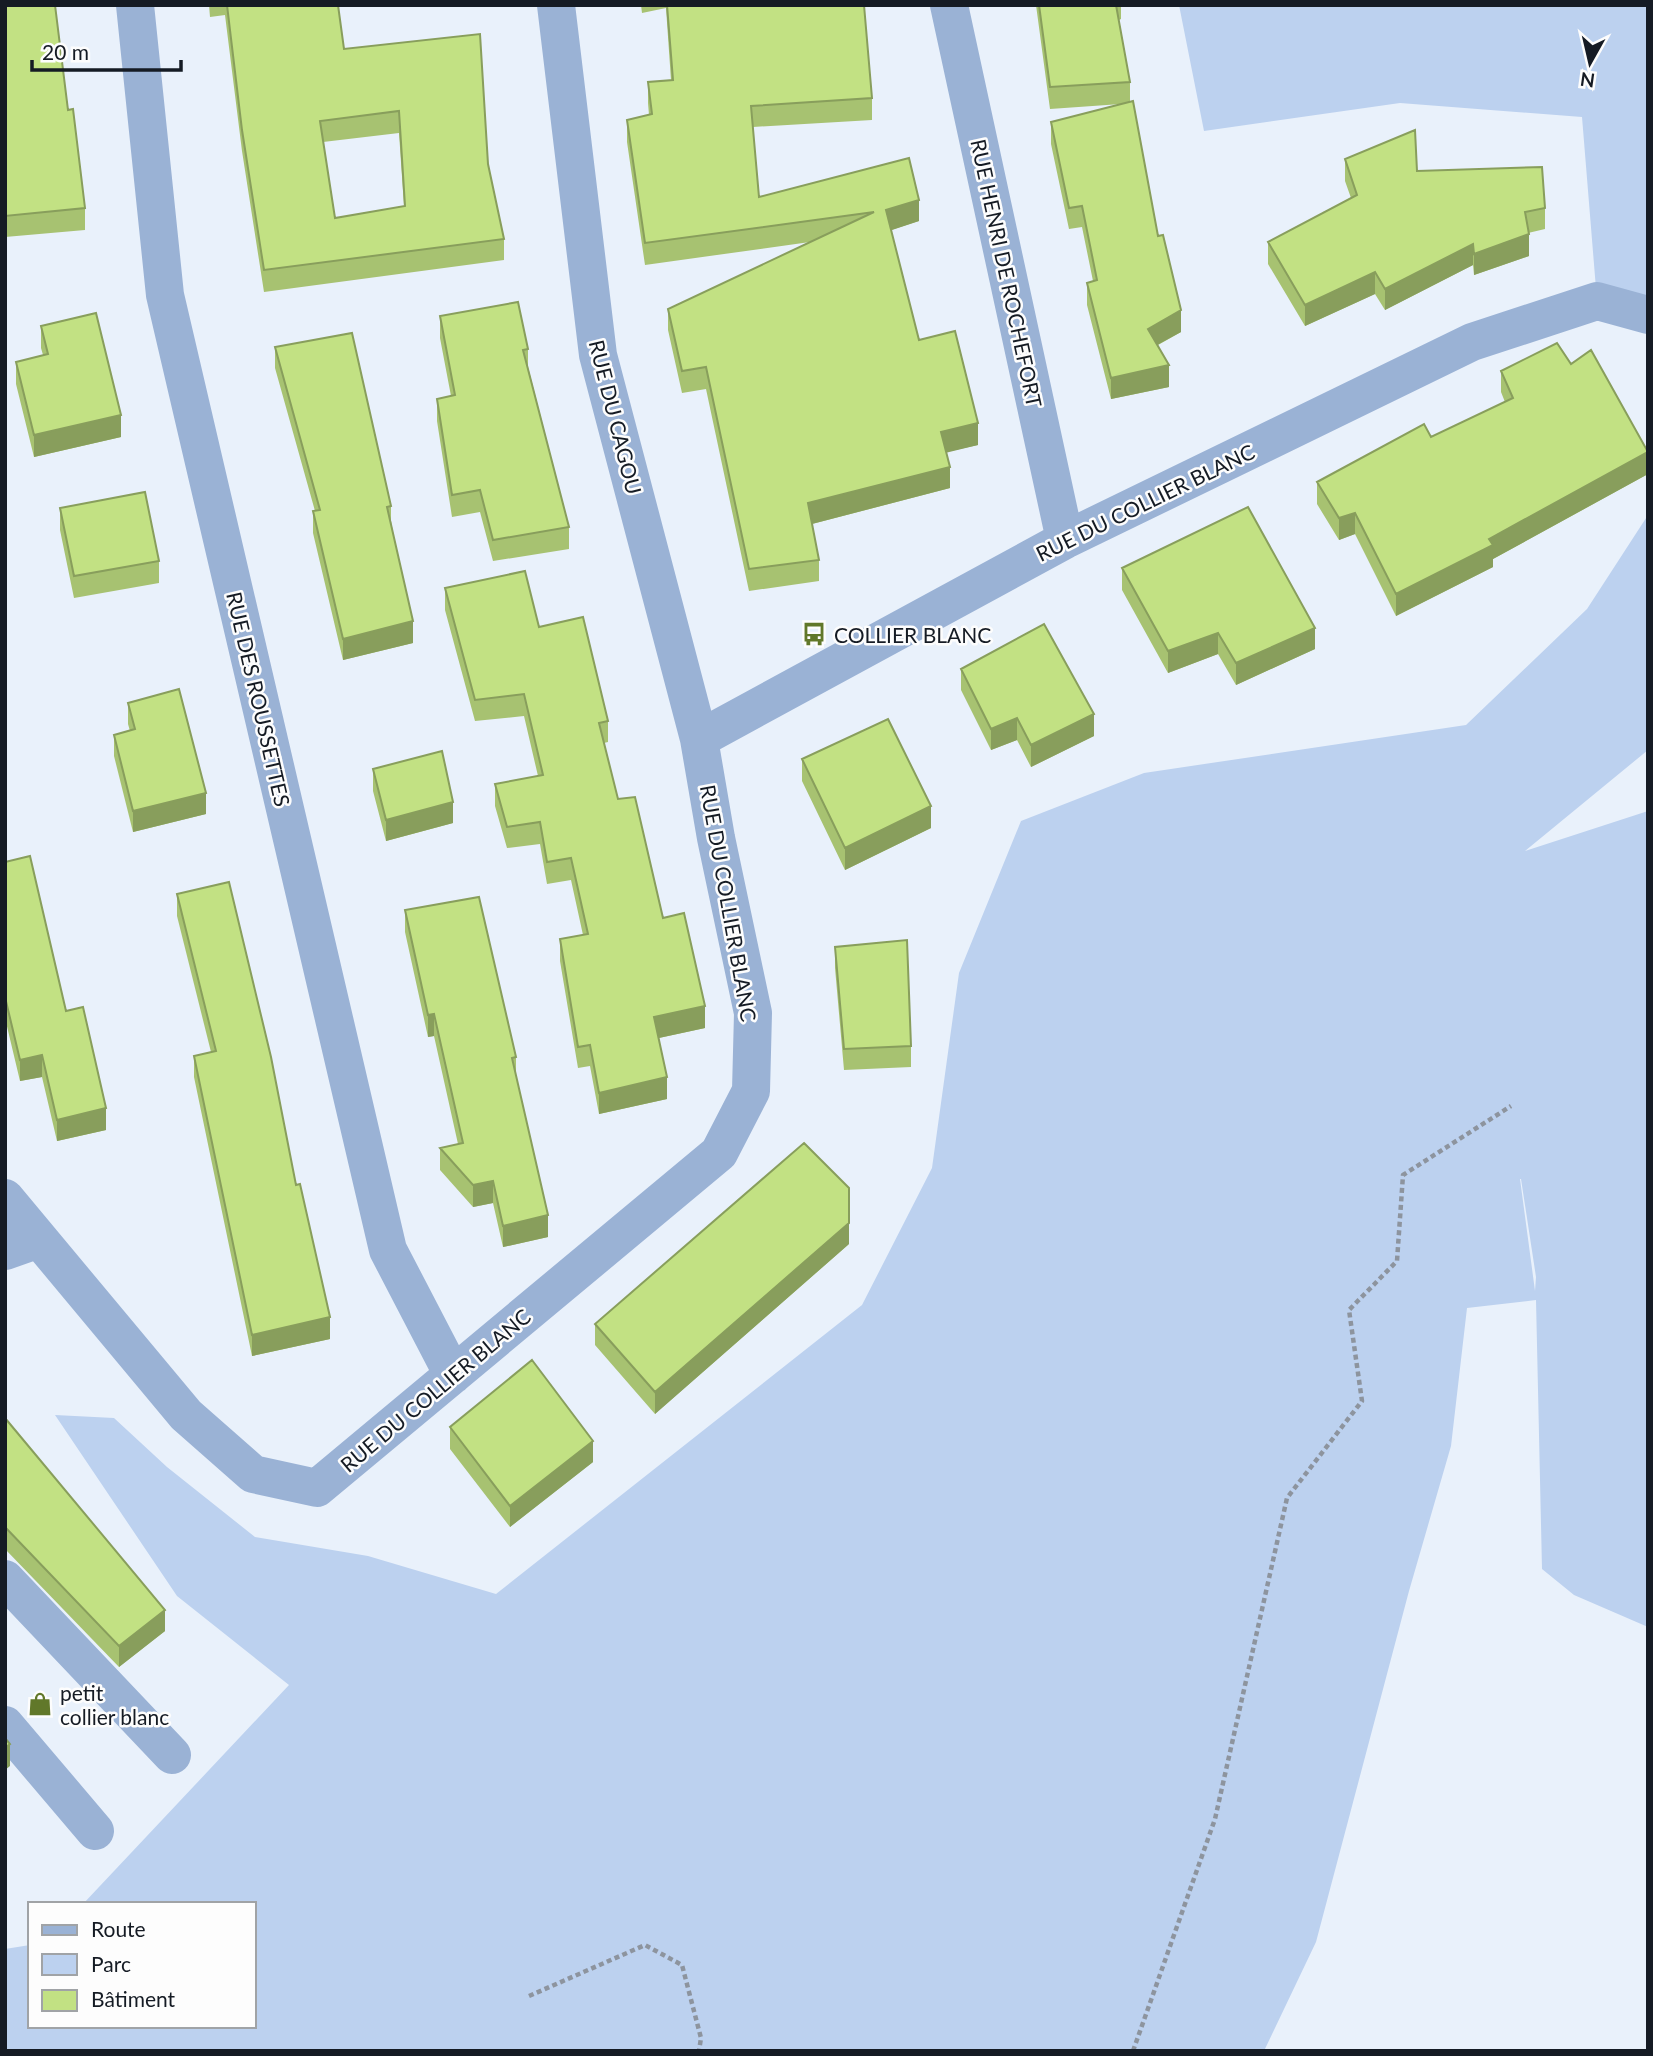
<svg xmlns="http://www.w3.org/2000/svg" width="1653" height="2056" viewBox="0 0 1653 2056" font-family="Lato,sans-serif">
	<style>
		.green { fill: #bcd1ef; fill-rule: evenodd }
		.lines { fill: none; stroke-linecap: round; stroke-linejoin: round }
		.path { stroke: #8d949e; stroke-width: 4.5; stroke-dasharray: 5 3.5; stroke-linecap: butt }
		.minor { stroke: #9ab2d5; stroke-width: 38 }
		.wall { fill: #a7c271; fill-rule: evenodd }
		.shaded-wall { fill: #889e5c }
		.building { fill: #c2e183; stroke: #889e5c; stroke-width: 2; fill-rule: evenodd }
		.labels { text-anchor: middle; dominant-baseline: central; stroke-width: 5; stroke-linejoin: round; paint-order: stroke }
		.street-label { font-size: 21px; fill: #151b24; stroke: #fdfdfd }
		.poi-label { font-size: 21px; fill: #151b24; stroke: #fdfdfd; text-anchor: start }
	</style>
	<rect width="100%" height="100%" fill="#e9f1fb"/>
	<!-- green -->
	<path class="green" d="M 1179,5 L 1648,5 L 1648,315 L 1597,301 L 1582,117 L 1400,103 L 1204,131 Z
		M 1648,515 L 1648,750 L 1525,851 L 1648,811 L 1648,1627 L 1574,1595 L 1542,1569 L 1536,1300 L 1467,1308 L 1451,1446 L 1409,1591 L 1316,1942 L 1264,2051 L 5,2051 L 5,1949 L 30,1945 L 30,2026 L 254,2026 L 254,1904 L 83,1904 L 289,1685 L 177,1596 L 55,1415 L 114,1418 L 167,1467 L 255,1537 L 368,1556 L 496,1594 L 862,1305 L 932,1168 L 959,973 L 1021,821 L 1144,773 L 1466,725 L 1587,609 ZM 1521,1179 L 1536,1277 L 1535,1291 L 1520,1179 Z"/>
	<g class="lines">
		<!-- path -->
		<path class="path" d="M 529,1996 L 645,1945 L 682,1965 L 701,2038 L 699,2051
			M 1133,2051 L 1215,1819 L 1287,1498 L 1362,1401 L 1349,1310 L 1397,1261 L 1403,1175 L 1511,1106"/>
		<!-- minor -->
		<path class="minor" d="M 135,5 L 165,295 L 388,1250 L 453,1375
			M 556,5 L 598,355 L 699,739
			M 949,5 L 1065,540
			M 5,1198 L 186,1415 L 253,1474 L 317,1488 L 719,1153 L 751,1091 L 753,1013 L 716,838 L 699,739 L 1065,540 L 1472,342 L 1597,301 L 1648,315
			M 5,1251 L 39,1239
			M 5,1579 L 172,1755
			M 5,1725 L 95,1831"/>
	</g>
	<!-- wall -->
	<path class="wall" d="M 5,5 L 68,110 L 85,208 L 85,230 L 5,237 Z
		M 209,5 L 338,5 L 344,49 L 488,164 L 504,239 L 504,260 L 264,292 L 242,151 L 225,15 L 210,17 ZM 399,133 L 404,206 L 335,218 L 323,142 Z
		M 641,5 L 864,5 L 872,98 L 872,120 L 753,127 L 759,197 L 909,158 L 919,221 L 891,230 L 919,340 L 978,445 L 946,452 L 950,488 L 812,524 L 819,560 L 819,581 L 749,591 L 706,389 L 682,393 L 668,330 L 668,309 L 810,242 L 645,265 L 627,142 L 627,120 L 649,115 L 648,103 L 648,82 L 671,80 L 666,8 L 642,13 Z
		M 1036,5 L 1121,5 L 1121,19 L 1119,20 L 1130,82 L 1130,102 L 1158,236 L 1181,332 L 1158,345 L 1169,387 L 1111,399 L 1087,305 L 1087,283 L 1093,281 L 1082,227 L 1069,229 L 1051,144 L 1051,122 L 1121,104 L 1050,109 Z
		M 1345,159 L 1417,171 L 1545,208 L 1545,229 L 1528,233 L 1529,256 L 1474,275 L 1473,265 L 1385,310 L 1375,294 L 1305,326 L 1268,264 L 1268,242 L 1351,198 L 1345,181 Z
		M 440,316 L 528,349 L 528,367 L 569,527 L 569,549 L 493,561 L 480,512 L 452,517 L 437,421 L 437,399 L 451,396 L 440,338 Z
		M 41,326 L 121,437 L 34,457 L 16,384 L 16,362 L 43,355 L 41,348 Z
		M 275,347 L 391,506 L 391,521 L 413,643 L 343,660 L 313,533 L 313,511 L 315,511 L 275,368 Z
		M 1501,371 L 1648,474 L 1493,559 L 1493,567 L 1396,616 L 1355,534 L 1339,540 L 1317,504 L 1317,482 L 1431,437 L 1505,402 L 1501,392 Z
		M 60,508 L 159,561 L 159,583 L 74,598 L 60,530 Z
		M 1122,568 L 1315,649 L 1236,685 L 1218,654 L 1168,673 L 1122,590 Z
		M 445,588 L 539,627 L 608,721 L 608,742 L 604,743 L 618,799 L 705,1028 L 659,1038 L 667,1099 L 599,1114 L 590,1066 L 578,1068 L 560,961 L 560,939 L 583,935 L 571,880 L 547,884 L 540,844 L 507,848 L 495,806 L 495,784 L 538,776 L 524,716 L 475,721 L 445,610 Z
		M 961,669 L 1094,736 L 1031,767 L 1017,740 L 991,750 L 961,690 Z
		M 128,703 L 206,814 L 133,832 L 114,756 L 114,735 L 130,731 L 128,724 Z
		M 802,759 L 931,828 L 845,870 L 802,781 Z
		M 373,769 L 453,823 L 386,841 L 373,791 Z
		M 5,862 L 66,1011 L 106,1130 L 57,1141 L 42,1077 L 20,1081 L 5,1018 Z
		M 177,894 L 296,1185 L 330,1339 L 252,1356 L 194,1077 L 194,1056 L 211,1052 L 177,916 Z
		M 405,910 L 516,1057 L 516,1075 L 548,1237 L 503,1247 L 493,1203 L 473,1207 L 440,1170 L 440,1148 L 458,1144 L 434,1036 L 428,1037 L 405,932 Z
		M 835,947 L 911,1046 L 911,1067 L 844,1070 L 835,968 Z
		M 849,1244 L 655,1414 L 595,1345 L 595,1324 Z
		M 5,1418 L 165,1631 L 119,1667 L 5,1549 Z
		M 450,1427 L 593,1462 L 510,1527 L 450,1449 Z"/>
	<!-- shaded-wall -->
	<path class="shaded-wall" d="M 919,200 L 919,221 L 886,232 L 886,210 Z
		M 1529,234 L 1529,256 L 1474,275 L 1474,254 Z
		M 1473,244 L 1473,265 L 1385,310 L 1385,289 Z
		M 1375,272 L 1375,294 L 1305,326 L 1305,305 Z
		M 1181,310 L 1181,332 L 1148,350 L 1148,329 Z
		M 1169,365 L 1169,387 L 1111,399 L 1111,378 Z
		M 121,415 L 121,437 L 34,457 L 34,435 Z
		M 978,423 L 978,445 L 941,454 L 941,432 Z
		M 1648,452 L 1648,474 L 1493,559 L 1493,567 L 1396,616 L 1396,594 L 1489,539 Z
		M 950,467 L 950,488 L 808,525 L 808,503 Z
		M 1355,513 L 1355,534 L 1339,540 L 1339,518 Z
		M 413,621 L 413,643 L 343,660 L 343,639 Z
		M 1315,628 L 1315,649 L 1236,685 L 1236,663 Z
		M 1218,633 L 1218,654 L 1168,673 L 1168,651 Z
		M 1094,714 L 1094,736 L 1031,767 L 1031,745 Z
		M 1017,718 L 1017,740 L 991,750 L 991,729 Z
		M 206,793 L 206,814 L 133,832 L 133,811 Z
		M 453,802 L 453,823 L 386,841 L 386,820 Z
		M 931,806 L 931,828 L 845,870 L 845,848 Z
		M 705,1006 L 705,1028 L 654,1039 L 654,1017 Z
		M 434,1014 L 434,1036 L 428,1037 L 428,1015 Z
		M 42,1055 L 42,1077 L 20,1081 L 20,1060 Z
		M 667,1077 L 667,1099 L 599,1114 L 599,1093 Z
		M 106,1108 L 106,1130 L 57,1141 L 57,1120 Z
		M 493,1181 L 493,1203 L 473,1207 L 473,1185 Z
		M 548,1215 L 548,1237 L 503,1247 L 503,1226 Z
		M 849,1223 L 849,1244 L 655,1414 L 655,1392 Z
		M 330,1317 L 330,1339 L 252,1356 L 252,1335 Z
		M 593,1441 L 593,1462 L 510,1527 L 510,1506 Z
		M 165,1610 L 165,1631 L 119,1667 L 119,1646 Z
		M 10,1744 L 10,1766 L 5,1770 L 5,1748 Z"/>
	<!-- building -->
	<path class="building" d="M 5,5 L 55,5 L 68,110 L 73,109 L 85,208 L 5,216 Z
		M 227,5 L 338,5 L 344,49 L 480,34 L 488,164 L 504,239 L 264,270 L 242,130 ZM 399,111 L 405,206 L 335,218 L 320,121 Z
		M 667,5 L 864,5 L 872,98 L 751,106 L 759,197 L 909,158 L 919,200 L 886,210 L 919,340 L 955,331 L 978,423 L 941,432 L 950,467 L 808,503 L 819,560 L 749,569 L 706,367 L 682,371 L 668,309 L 874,212 L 645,243 L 627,120 L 652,114 L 648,82 L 673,80 Z
		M 1039,5 L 1116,5 L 1130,82 L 1050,87 Z
		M 1133,101 L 1158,236 L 1163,235 L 1181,310 L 1148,329 L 1169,365 L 1111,378 L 1087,283 L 1097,280 L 1082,206 L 1069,208 L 1051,122 Z
		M 1415,130 L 1417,171 L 1542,167 L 1545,208 L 1525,212 L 1529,234 L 1474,254 L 1473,244 L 1385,289 L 1375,272 L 1305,305 L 1268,242 L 1357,195 L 1345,159 Z
		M 518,302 L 528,349 L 523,350 L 569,527 L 493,540 L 480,490 L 452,495 L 437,399 L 455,395 L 440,316 Z
		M 96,313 L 121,415 L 34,435 L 16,362 L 48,354 L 41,326 Z
		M 352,333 L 391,506 L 387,507 L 413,621 L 343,639 L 313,511 L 320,510 L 275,347 Z
		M 1557,343 L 1571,364 L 1591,350 L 1648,452 L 1489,539 L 1493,545 L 1396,594 L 1355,513 L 1339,518 L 1317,482 L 1424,424 L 1431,437 L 1513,398 L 1501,371 Z
		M 145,492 L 159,561 L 74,576 L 60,508 Z
		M 1248,507 L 1315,628 L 1236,663 L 1218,633 L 1168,651 L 1122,568 Z
		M 525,571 L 539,627 L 583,617 L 608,721 L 599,723 L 618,799 L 635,797 L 663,918 L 684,913 L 705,1006 L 654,1017 L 667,1077 L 599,1093 L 590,1045 L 578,1047 L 560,939 L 588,934 L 571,858 L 547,862 L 540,822 L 507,827 L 495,784 L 543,775 L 524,694 L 475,700 L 445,588 Z
		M 1044,624 L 1094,714 L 1031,745 L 1017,718 L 991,729 L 961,669 Z
		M 179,689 L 206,793 L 133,811 L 114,735 L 135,729 L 128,703 Z
		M 888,719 L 931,806 L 845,848 L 802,759 Z
		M 442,751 L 453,802 L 386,820 L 373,769 Z
		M 30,856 L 66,1011 L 83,1007 L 106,1108 L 57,1120 L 42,1055 L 20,1060 L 5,997 L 5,862 Z
		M 229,882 L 271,1057 L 296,1185 L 300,1184 L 330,1317 L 252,1335 L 194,1056 L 216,1051 L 177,894 Z
		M 479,897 L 516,1057 L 512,1058 L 548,1215 L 503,1226 L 493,1181 L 473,1185 L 440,1148 L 463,1143 L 434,1014 L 428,1015 L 405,910 Z
		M 907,940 L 911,1046 L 844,1049 L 835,947 Z
		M 804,1143 L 849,1188 L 849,1223 L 655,1392 L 595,1324 Z
		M 532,1360 L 593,1441 L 510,1506 L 450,1427 Z
		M 5,1418 L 165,1610 L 119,1646 L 5,1527 Z
		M 5,1738 L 10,1744 L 5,1748 Z"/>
	<!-- icons -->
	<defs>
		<g id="bus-bare" transform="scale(1.89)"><path d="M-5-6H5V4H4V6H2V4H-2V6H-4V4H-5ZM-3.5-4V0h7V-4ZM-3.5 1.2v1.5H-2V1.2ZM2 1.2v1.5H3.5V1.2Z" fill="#61782a" stroke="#fdfdfd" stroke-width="2.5" paint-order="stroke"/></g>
		<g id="shop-bare" transform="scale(1.89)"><path d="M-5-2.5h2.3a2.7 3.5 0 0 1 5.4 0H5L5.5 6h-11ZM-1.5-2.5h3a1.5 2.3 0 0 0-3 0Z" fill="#61782a" stroke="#fdfdfd" stroke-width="2.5" paint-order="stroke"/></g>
	</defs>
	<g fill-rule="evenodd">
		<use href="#bus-bare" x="814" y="634"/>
		<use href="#shop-bare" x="40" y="1704"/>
	</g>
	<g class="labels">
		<!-- street labels -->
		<g class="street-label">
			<text transform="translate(1007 273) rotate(78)">RUE HENRI DE ROCHEFORT</text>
			<text transform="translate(616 417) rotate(76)">RUE DU CAGOU</text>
			<text transform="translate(1145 502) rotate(-26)">RUE DU COLLIER BLANC</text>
			<text transform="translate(259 699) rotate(77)">RUE DES ROUSSETTES</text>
			<text transform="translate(729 903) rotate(80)">RUE DU COLLIER BLANC</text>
			<text transform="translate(435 1390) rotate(-40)">RUE DU COLLIER BLANC</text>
		</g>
		<!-- poi labels -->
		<g class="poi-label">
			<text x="834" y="634">COLLIER BLANC</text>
			<text x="60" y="1692">petit<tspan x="60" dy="24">collier blanc</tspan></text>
		</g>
	</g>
	<!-- border -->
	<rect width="1653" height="2056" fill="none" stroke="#151b24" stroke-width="14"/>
	<!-- legend -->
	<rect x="28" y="1902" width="228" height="126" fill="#fdfdfd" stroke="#a0a3a6" stroke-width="2"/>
	<rect x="42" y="1925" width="35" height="10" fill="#9ab2d5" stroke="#a0a3a6" stroke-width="2"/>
	<text x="91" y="1937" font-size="21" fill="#151b24">Route</text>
	<rect x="42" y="1954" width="35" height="21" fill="#bcd1ef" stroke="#a0a3a6" stroke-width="2"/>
	<text x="91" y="1972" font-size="21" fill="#151b24">Parc</text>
	<rect x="42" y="1990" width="35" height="21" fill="#c2e183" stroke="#a0a3a6" stroke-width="2"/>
	<text x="91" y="2007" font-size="21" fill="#151b24">Bâtiment</text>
	<!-- north arrow -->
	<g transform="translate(1590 63) rotate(188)" stroke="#fdfdfd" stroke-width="5" paint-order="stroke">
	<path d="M0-5L12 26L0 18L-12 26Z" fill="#151b24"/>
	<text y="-10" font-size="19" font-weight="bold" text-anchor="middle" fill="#151b24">N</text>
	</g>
	<!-- scale -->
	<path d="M32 60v10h149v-10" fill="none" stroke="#151b24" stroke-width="3.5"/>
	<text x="42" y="60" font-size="21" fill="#151b24" stroke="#fdfdfd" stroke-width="5" paint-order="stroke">20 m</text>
</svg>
